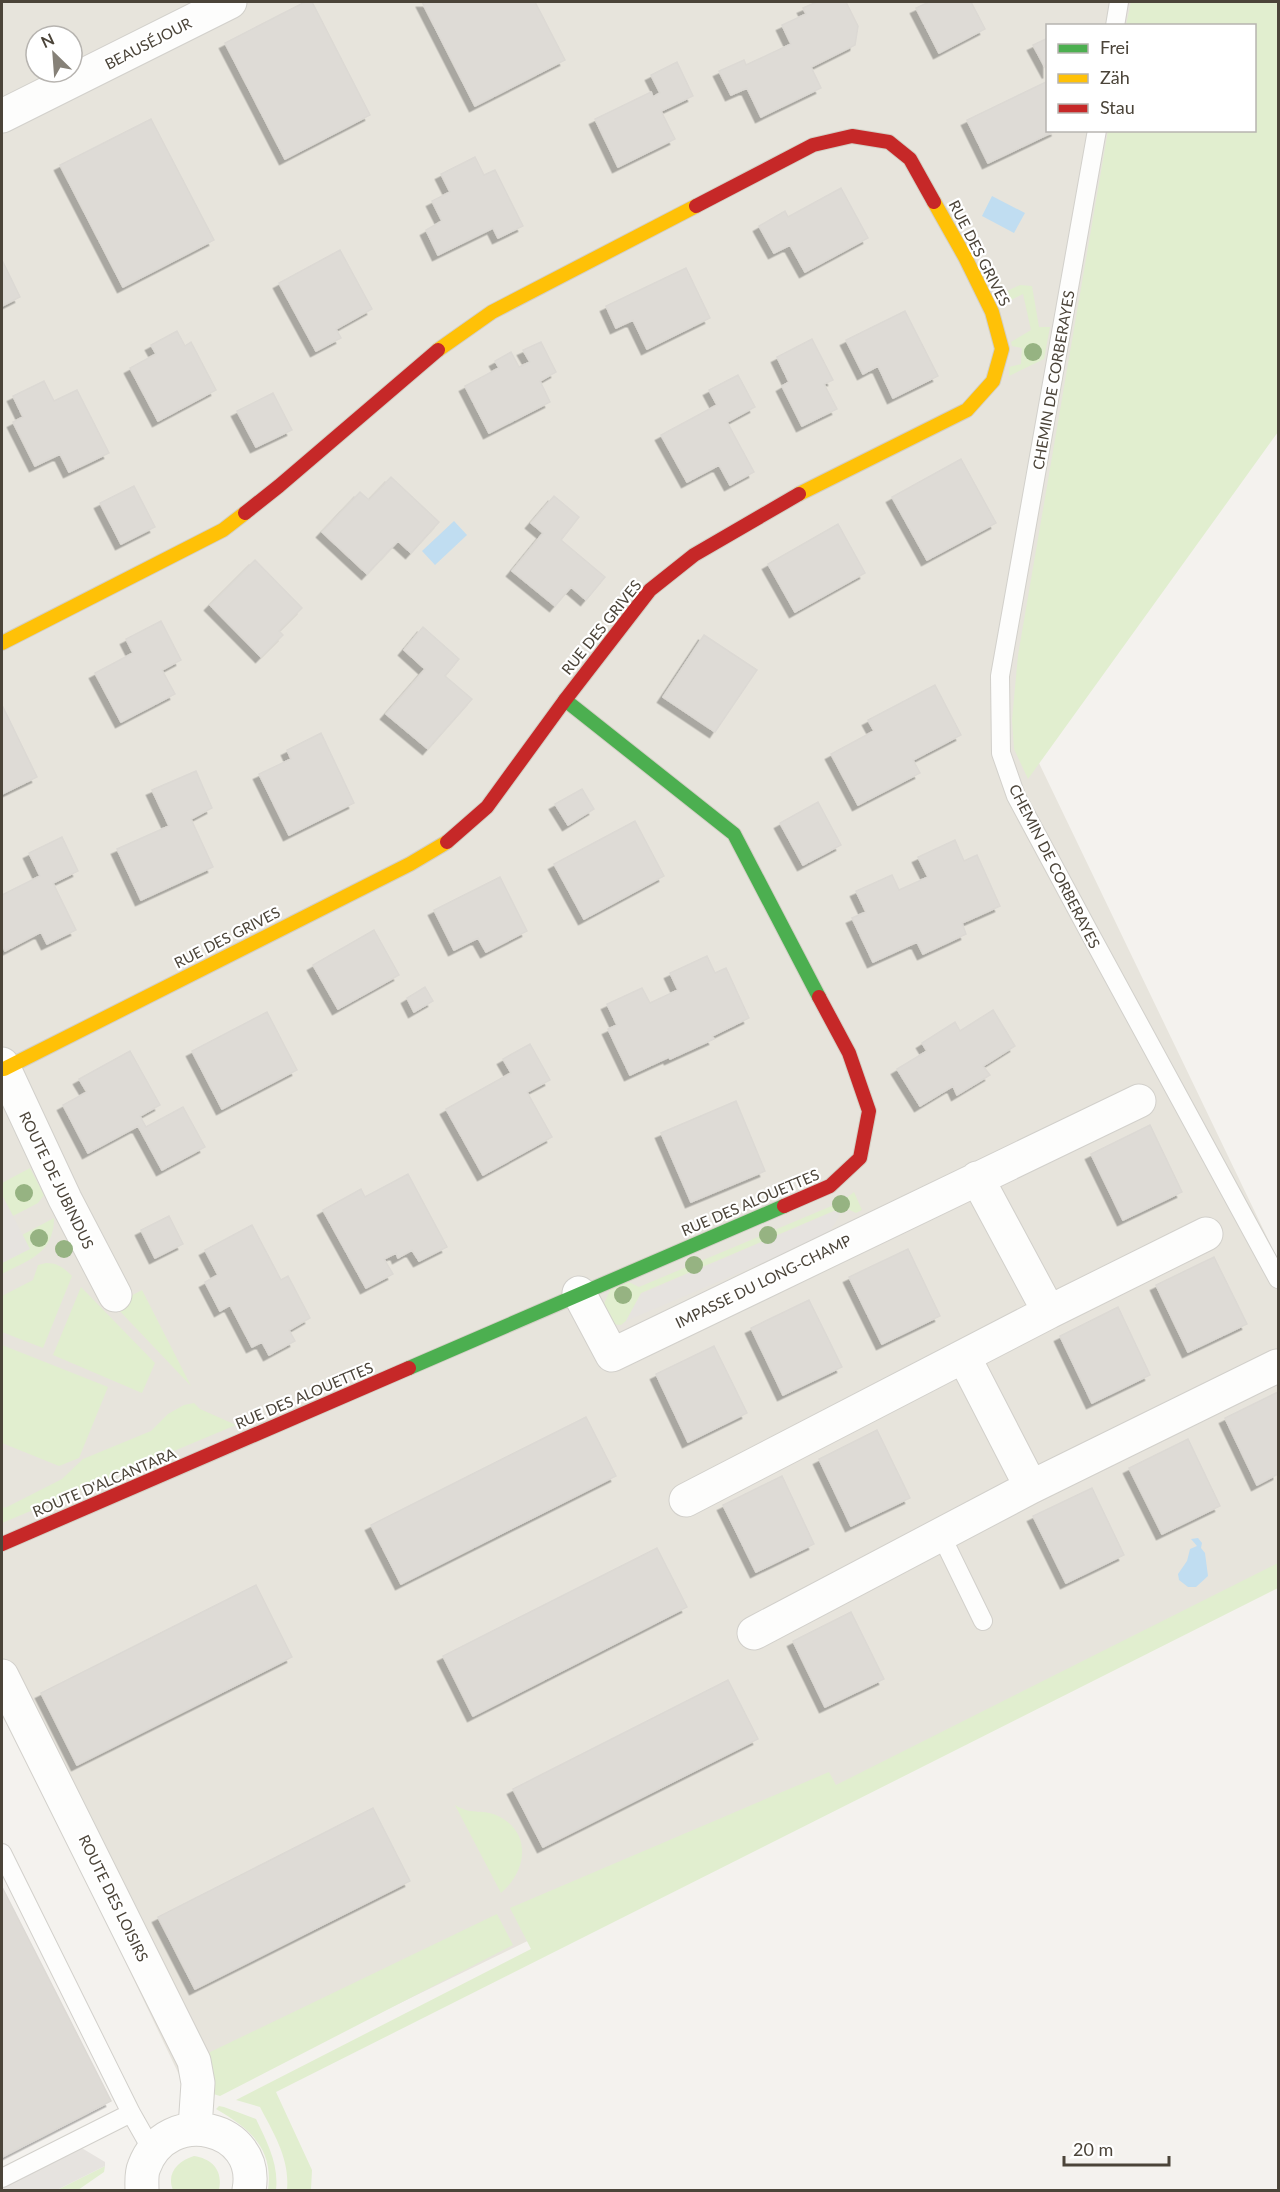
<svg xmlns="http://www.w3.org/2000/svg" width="1280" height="2192" viewBox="0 0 1280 2192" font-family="Lato,sans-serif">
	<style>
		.residential { fill: #e7e4dc; fill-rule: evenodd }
		.green { fill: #e1eecf }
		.parking { fill: #e6e3df }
		.water { fill: #c0ddf1 }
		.building { fill: #dedbd6; stroke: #dcd9d4; stroke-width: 1.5; filter: url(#shadow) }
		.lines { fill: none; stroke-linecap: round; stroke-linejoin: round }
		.lane-casing { stroke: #d2d0cb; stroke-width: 20 }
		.street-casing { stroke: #d2d0cb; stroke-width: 35 }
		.fast-casing { stroke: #d3cfc5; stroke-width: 16 }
		.slow-casing { stroke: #d3cfc5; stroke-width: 16 }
		.jam-casing { stroke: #d3cfc5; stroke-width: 16 }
		.lane { stroke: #fdfdfc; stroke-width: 18 }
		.street { stroke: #fdfdfc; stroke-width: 33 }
		.fast { stroke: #4caf50; stroke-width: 14 }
		.slow { stroke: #ffc107; stroke-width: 14 }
		.jam { stroke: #c62828; stroke-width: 14 }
		.tree { fill: #96b382 }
		.labels { text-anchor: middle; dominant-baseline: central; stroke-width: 4.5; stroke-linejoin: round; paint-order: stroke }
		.street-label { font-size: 15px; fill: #4b4439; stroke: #fff }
	</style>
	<defs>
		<filter id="shadow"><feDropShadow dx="-5.5" dy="5.5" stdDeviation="0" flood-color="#0004"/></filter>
	</defs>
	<rect width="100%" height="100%" fill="#f4f2ee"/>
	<!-- residential -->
	<path class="residential" d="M 2,2 L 1149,2 L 1145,25 L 1048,26 L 1048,130 L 1127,131 L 1026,736 L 1278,1260 L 1278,1575 L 193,2104 L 2,1703 ZM 36,36 L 72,36 L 72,72 L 36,72 Z"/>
	<!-- green -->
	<path class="green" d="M 1131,2 L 1278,2 L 1278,432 L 1028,779 L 1014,749 L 1012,720 L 1018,655 L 1108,131 L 1254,130 L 1254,26 L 1126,25 Z
		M 1020,285 L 1032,286 L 1039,327 L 1050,327 L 1044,359 L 1009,376 L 1009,367 L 1021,364 L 1022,348 L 1012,346 L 1011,342 L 1031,330 L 1023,294 L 1003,304 L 998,295 Z
		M 30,1168 L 44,1195 L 38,1203 L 13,1216 L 2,1195 L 2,1183 Z
		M 854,1192 L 862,1210 L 856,1213 L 843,1207 L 641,1293 L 626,1321 L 621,1325 L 609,1324 L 602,1308 L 611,1288 L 627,1281 L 639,1287 L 841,1202 Z
		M 54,1218 C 54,1254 28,1260 2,1274 L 2,1263 L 29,1249 L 22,1235 Z
		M 46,1263 C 58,1263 64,1268 72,1276 L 43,1348 L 2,1332 L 2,1296 L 33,1280 L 38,1265 Z
		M 81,1287 L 155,1363 L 142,1393 L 53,1355 Z
		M 142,1290 L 191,1386 L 114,1305 Z
		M 2,1345 L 108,1387 L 79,1458 L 59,1466 L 2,1443 Z
		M 194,1403 L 200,1409 L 236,1425 L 2,1523 L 2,1508 L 7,1507 L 62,1479 L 83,1459 L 151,1431 L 168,1414 L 184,1405 Z
		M 1278,1563 L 1278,1588 L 276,2092 L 312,2170 L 311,2190 L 287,2190 C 290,2159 274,2134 260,2107 L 236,2100 L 531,1949 L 510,1908 L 829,1772 L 836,1785 Z
		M 455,1805 C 470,1815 481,1809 496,1815 C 532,1831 528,1870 501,1893 Z
		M 497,1914 L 513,1945 L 220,2096 L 207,2092 L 204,2055 Z
		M 219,2106 L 224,2107 L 256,2119 C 267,2142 279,2164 276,2190 L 268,2190 C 274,2148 249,2128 216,2109 Z
		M 194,2156 C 213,2159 223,2171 219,2190 L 173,2190 C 166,2173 178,2161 194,2156 Z
		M 105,2166 L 104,2172 L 78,2190 L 57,2190 Z"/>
	<!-- parking -->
	<path class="parking" d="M 2,1195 L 30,1249 L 2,1263 Z
		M 844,1207 L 828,1235 L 626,1321 L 641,1294 Z
		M 80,2147 L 105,2162 L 105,2166 L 57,2190 L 2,2190 L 2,2188 Z"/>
	<!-- water -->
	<path class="water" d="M 992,196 L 1025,213 L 1014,233 L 982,216 Z
		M 454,521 L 467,535 L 435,565 L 422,551 Z
		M 1198,1538 L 1202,1543 L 1201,1548 L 1205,1553 L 1208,1576 L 1196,1587 L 1188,1587 L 1179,1580 L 1178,1574 L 1187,1561 L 1190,1549 L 1197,1546 L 1191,1539 Z"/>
	<!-- building -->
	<path class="building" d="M 305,2 L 312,2 L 370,115 L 285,159 L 225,43 Z
		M 422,2 L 535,2 L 565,60 L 475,106 Z
		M 817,2 L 846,2 L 858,26 L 855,45 L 811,67 L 821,88 L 761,117 L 747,88 L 731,95 L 719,71 L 744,60 L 746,65 L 791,44 L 782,25 L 806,14 L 803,8 Z
		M 929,2 L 971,2 L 985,29 L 939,53 L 916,8 Z
		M 1048,38 L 1048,73 L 1033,45 Z
		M 677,62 L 693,96 L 661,111 L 675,139 L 618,167 L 595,119 L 651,92 L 653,97 L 660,93 L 651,75 Z
		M 1046,82 L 1048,86 L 1048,130 L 1057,130 L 988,163 L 967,120 Z
		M 151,119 L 214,240 L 123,287 L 60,165 Z
		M 475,157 L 484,175 L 495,170 L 523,226 L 498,238 L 493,228 L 438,255 L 426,230 L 442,221 L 432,201 L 450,192 L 441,174 Z
		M 841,188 L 868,238 L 805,272 L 790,245 L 774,253 L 759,226 L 785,211 L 788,217 Z
		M 340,250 L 372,309 L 336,329 L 341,338 L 316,351 L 279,283 Z
		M 2,260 L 20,297 L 2,306 Z
		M 686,268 L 710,318 L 647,349 L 633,320 L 616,328 L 606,306 Z
		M 905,311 L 938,376 L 893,398 L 878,366 L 863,374 L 846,340 Z
		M 177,331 L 185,346 L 191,342 L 216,390 L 158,421 L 130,368 L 156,354 L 151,345 Z
		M 812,339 L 833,380 L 824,384 L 837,409 L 802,426 L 782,386 L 789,382 L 777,357 Z
		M 541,342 L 556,372 L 540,381 L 550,402 L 489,433 L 465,386 L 499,368 L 495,361 L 511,352 L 519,367 L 530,362 L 523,350 Z
		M 738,375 L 755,407 L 727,422 L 754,472 L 730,485 L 719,465 L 687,482 L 661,435 L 717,405 L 709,390 Z
		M 44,381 L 54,401 L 77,390 L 109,453 L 69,472 L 60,454 L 35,466 L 13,422 L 23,417 L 13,396 Z
		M 273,393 L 292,430 L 256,447 L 237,411 Z
		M 961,459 L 996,523 L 927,560 L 892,497 Z
		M 391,477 L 439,522 L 411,553 L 398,541 L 367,574 L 322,532 L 360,492 L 369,500 Z
		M 134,486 L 155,527 L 121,544 L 100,503 Z
		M 554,496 L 579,517 L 561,540 L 605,577 L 586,600 L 571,587 L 555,606 L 512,571 L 543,533 L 531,523 Z
		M 838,524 L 865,573 L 795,612 L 768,564 Z
		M 255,560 L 302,608 L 279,631 L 283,635 L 261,657 L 210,605 Z
		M 161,621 L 181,660 L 162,670 L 175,694 L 121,722 L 95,673 L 133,653 L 126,639 Z
		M 423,627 L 459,659 L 445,676 L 472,699 L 428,749 L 386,714 L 425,669 L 404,650 Z
		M 704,635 L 757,670 L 715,732 L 663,697 Z
		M 935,685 L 961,735 L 913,760 L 920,773 L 858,805 L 831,754 L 874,731 L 868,720 Z
		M 3,707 L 37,777 L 2,794 L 2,708 Z
		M 321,733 L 354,803 L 289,835 L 259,774 L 291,759 L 287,750 Z
		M 196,771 L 212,808 L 191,819 L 213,867 L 141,900 L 117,849 L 169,826 L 152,790 Z
		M 582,789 L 594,809 L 568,825 L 555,804 Z
		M 818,802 L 841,845 L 803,865 L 780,823 Z
		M 635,821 L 664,876 L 584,919 L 554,864 Z
		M 62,837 L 78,871 L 53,883 L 76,930 L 47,944 L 41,932 L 5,951 L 2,944 L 2,895 L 40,876 L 29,853 Z
		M 955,840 L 964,861 L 977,855 L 1000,906 L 962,923 L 966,934 L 923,954 L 917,942 L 873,962 L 852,918 L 866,912 L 856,891 L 892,875 L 899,890 L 928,877 L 918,857 Z
		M 500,877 L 527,931 L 486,952 L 478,938 L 454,950 L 434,910 Z
		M 374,930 L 399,975 L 338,1009 L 313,965 Z
		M 707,956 L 715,973 L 726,968 L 749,1018 L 712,1036 L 714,1039 L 670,1059 L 669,1057 L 630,1075 L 608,1029 L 617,1025 L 607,1004 L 642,988 L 650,1003 L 678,990 L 670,973 Z
		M 425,987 L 433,1001 L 414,1012 L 407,998 Z
		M 993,1010 L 1015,1046 L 983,1066 L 990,1075 L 957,1095 L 953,1086 L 920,1106 L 897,1069 L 927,1051 L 922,1043 L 955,1022 L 960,1031 Z
		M 267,1012 L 297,1070 L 222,1109 L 192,1051 Z
		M 530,1044 L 550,1080 L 527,1092 L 552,1137 L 483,1175 L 446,1109 L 511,1073 L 503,1059 Z
		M 130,1051 L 160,1105 L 140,1116 L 146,1127 L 183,1107 L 205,1147 L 162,1170 L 138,1126 L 88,1153 L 63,1105 L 87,1092 L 79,1079 Z
		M 736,1101 L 765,1171 L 691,1202 L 661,1133 Z
		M 1150,1125 L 1182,1192 L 1123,1220 L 1091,1154 Z
		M 408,1174 L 447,1247 L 419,1261 L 412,1250 L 398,1258 L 396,1253 L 384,1259 L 393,1274 L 366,1288 L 323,1210 L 361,1189 L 365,1197 Z
		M 169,1216 L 183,1244 L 155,1258 L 141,1230 Z
		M 252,1225 L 281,1280 L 288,1276 L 310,1318 L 289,1330 L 295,1341 L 269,1355 L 262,1342 L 252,1347 L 230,1305 L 220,1311 L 205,1282 L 218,1275 L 205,1250 Z
		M 908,1249 L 940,1316 L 882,1344 L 849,1277 Z
		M 1214,1257 L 1247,1324 L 1188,1352 L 1156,1285 Z
		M 809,1300 L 842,1367 L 783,1395 L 751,1328 Z
		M 1118,1307 L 1150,1375 L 1092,1403 L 1060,1336 Z
		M 714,1346 L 747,1413 L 688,1442 L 656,1374 Z
		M 1278,1392 L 1278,1474 L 1257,1485 L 1225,1418 Z
		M 586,1417 L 616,1476 L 401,1584 L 371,1525 Z
		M 877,1430 L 910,1498 L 851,1526 L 819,1459 Z
		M 1188,1439 L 1220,1506 L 1162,1534 L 1129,1468 Z
		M 782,1476 L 814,1544 L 756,1572 L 723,1505 Z
		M 1092,1488 L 1124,1555 L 1066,1583 L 1033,1516 Z
		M 657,1548 L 687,1607 L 473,1716 L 443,1656 Z
		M 256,1585 L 292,1657 L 77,1765 L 41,1693 Z
		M 851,1612 L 884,1679 L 825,1707 L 793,1641 Z
		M 728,1680 L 758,1739 L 543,1847 L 513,1789 Z
		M 373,1808 L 410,1881 L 195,1989 L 158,1917 Z
		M 2,1887 L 111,2101 L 2,2157 Z"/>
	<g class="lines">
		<!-- lane casing -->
		<g class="lane-casing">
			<path id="lane" d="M 1115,26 L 1119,2
				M 1097,130 L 1000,676 L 1001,753 L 1016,796 L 1088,930 L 1278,1279
				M 941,1535 L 983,1621
				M 2,1853 L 131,2113 L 152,2150
				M 2,2178 L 131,2113"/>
		</g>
		<!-- street casing -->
		<g class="street-casing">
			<path id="street" d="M 2,116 L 230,2
				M 2,1064 L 65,1199 L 115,1295
				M 977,1178 L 1049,1312 L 1206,1234
				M 579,1293 L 612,1355 L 1139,1101
				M 964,1357 L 1031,1487 L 1277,1366
				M 686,1500 L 1049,1312
				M 754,1633 L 1031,1487
				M 2,1676 L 194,2061 L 198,2083 L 195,2128
				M 142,2190 C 142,2183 141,2174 144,2167 C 167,2104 261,2126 249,2190"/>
		</g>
		<!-- fast casing -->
		<g class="fast-casing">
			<path id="fast" d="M 565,700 L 734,834 L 819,997
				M 409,1368 L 784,1206"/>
		</g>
		<!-- slow casing -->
		<g class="slow-casing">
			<path id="slow" d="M 438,350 L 492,312 L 696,206
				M 799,494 L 967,410 L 993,381 L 1002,349 L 992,312 L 965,257 L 934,202
				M 2,643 L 223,530 L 245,513
				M 4,1069 L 410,864 L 447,842"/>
		</g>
		<!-- jam casing -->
		<g class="jam-casing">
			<path id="jam" d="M 696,206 L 813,145 L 852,136 L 889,142 L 910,159 L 934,202
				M 245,513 L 279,486 L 438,350
				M 447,842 L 487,807 L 565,700 L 650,590 L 694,555 L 799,494
				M 784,1206 L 830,1186 L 860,1158 L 869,1111 L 849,1053 L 819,997
				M 2,1544 L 409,1368"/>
		</g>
		<!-- lane -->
		<use href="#lane" class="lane"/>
		<!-- street -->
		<use href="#street" class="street"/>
		<!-- fast -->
		<use href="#fast" class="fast"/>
		<!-- slow -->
		<use href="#slow" class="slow"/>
		<!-- jam -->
		<use href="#jam" class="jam"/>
	</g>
	<!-- trees -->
	<g class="tree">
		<circle cx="1033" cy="352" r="9"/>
		<circle cx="24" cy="1193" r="9"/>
		<circle cx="841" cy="1204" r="9"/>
		<circle cx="768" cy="1235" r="9"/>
		<circle cx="39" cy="1238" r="9"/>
		<circle cx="64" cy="1249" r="9"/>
		<circle cx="694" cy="1265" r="9"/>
		<circle cx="623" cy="1295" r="9"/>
	</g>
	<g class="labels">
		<!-- street labels -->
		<g class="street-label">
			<text transform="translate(148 43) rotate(-27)">BEAUSÉJOUR</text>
			<text transform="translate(980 253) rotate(63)">RUE DES GRIVES</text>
			<text transform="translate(1053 380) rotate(-80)">CHEMIN DE CORBERAYES</text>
			<text transform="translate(601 627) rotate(-51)">RUE DES GRIVES</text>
			<text transform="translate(1055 866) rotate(63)">CHEMIN DE CORBERAYES</text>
			<text transform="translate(227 937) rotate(-27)">RUE DES GRIVES</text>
			<text transform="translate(57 1180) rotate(64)">ROUTE DE JUBINDUS</text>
			<text transform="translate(750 1202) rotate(-23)">RUE DES ALOUETTES</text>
			<text transform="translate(763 1281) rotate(-26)">IMPASSE DU LONG-CHAMP</text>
			<text transform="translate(304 1395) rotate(-23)">RUE DES ALOUETTES</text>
			<text transform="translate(104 1482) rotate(-23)">ROUTE D'ALCANTARA</text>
			<text transform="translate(114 1898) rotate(64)">ROUTE DES LOISIRS</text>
		</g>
	</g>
	<!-- border -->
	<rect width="1280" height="2192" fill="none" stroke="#4b4439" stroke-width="6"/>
	<!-- legend -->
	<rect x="1046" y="24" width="210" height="108" fill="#ffffff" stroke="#b7b4b0" stroke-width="1.5"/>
	<rect x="1058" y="44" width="30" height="9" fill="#4caf50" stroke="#b7b4b0" stroke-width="1.5"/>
	<text x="1100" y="54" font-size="18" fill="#4b4439">Frei</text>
	<rect x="1058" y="74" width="30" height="9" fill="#ffc107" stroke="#b7b4b0" stroke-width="1.5"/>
	<text x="1100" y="84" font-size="18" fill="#4b4439">Zäh</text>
	<rect x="1058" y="104" width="30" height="9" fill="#c62828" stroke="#b7b4b0" stroke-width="1.5"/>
	<text x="1100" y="114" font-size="18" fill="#4b4439">Stau</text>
	<!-- north arrow -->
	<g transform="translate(54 54) rotate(335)"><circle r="28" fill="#ffffff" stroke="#b7b4b0" stroke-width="1.5"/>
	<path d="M0-4.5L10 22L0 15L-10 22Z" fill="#868178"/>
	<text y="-9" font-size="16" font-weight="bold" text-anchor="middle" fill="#4b4439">N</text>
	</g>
	<!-- scale -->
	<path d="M1064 2156v9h105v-9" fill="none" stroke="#4b4439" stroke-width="3"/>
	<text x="1073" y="2156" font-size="18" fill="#4b4439" stroke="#ffffff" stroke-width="4.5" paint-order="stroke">20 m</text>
</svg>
